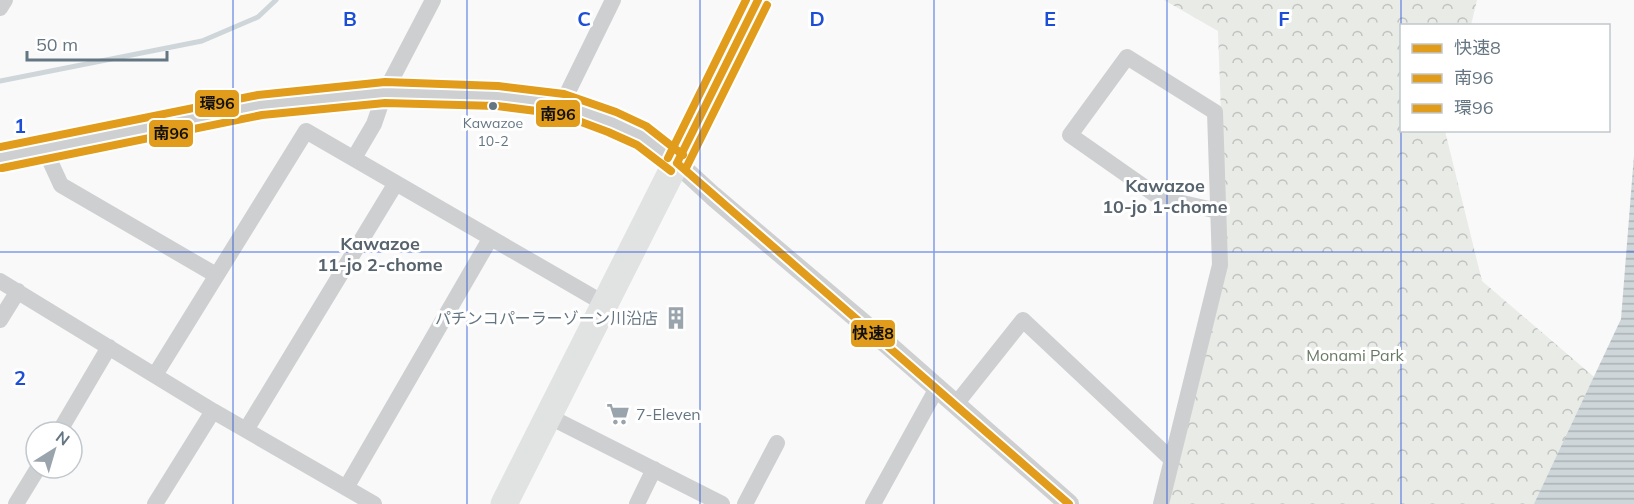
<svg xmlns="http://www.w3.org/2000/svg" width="1634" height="504" viewBox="0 0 1634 504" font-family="Mulish,'Noto Sans JP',sans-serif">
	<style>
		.park { fill: url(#park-crowns) }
		.water { fill: url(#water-rules) }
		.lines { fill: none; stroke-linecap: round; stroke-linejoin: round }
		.stream { stroke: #ced6d9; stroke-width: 5 }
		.minor { stroke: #cecfd0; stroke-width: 16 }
		.tertiary { stroke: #cecfd0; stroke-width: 20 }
		.trunk { stroke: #e1e2e2; stroke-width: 27 }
		.bus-1-casing { stroke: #fff; stroke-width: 12 }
		.bus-2-casing { stroke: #fff; stroke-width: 12 }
		.bus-3-casing { stroke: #fff; stroke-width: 12 }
		.bus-1 { stroke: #e09c1a; stroke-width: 8 }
		.bus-2 { stroke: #e09c1a; stroke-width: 8 }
		.bus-3 { stroke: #e09c1a; stroke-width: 8 }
		.grid { fill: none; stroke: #1d4ed8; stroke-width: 1.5; stroke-opacity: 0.55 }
		.bus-dot { fill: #657683; stroke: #fff; stroke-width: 2 }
		.labels { text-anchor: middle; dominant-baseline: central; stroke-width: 6; stroke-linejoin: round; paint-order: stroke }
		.bus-label { font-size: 14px; fill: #657683; stroke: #fff }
		.poi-label { font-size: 16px; fill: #657683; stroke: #fff; text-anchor: end }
		.park-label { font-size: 16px; fill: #687a64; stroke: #fff }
		.neighbourhood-label { font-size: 18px; font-weight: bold; fill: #57646e; stroke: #fff }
		.grid-label { font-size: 20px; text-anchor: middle; font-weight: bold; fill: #1d4ed8; stroke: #fff; stroke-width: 6; stroke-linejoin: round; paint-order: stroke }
		.line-badge { stroke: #fff; stroke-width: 2 }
		.pale-badge-label { font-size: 16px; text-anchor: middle; font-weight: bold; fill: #111 }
	</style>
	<defs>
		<pattern id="park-crowns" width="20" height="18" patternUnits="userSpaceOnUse" patternTransform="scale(1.5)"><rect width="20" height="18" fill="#e8ebe6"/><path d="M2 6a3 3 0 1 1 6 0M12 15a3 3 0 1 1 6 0" fill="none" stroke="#c0c3c0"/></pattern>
		<pattern id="water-rules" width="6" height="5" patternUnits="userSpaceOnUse" patternTransform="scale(1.5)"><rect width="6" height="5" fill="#ced6d9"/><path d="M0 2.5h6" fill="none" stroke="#abb2b5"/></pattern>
	</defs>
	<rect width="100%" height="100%" fill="#f9f9f9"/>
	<!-- park -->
	<path class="park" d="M 1164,0 L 1477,0 L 1471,25 L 1402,26 L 1402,130 L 1445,131 L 1482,281 L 1634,411 L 1634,504 L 1166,504 L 1206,346 L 1222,142 L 1218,31 Z"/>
	<!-- water -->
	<path class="water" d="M 1634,155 L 1634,504 L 1534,504 L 1621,319 Z"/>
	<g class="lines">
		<!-- stream -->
		<path class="stream" d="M 0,81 L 202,41 L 258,17 L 276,0"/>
		<!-- minor -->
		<path class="minor" d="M 0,8 L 5,0
			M 562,104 L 613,0
			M 45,150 L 61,185 L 216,275
			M 354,158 L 374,124 L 385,92 L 433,0
			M 0,281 L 213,411 L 374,504
			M 0,320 L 18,291
			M 155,375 L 306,131 L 605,304
			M 956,404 L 1023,320 L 1172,460
			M 548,416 L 722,504
			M 246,430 L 396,183
			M 59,432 L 109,347
			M 346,488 L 490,239
			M 16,504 L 38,468
			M 155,504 L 213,411
			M 637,504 L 654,469
			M 745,504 L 777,443
			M 873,504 L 937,388
			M 1161,504 L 1220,265 L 1215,112 L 1127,57 L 1070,135 L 1160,198 L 1218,211"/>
		<!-- tertiary -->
		<path class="tertiary" d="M 0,158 L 45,150 L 260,105 L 385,92 L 498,96 L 562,104 L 612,122 L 642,136 L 677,163 L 713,196 L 878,336 L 1069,504"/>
		<!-- trunk -->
		<path class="trunk" d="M 504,504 L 758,0"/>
		<!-- bus-1 casing -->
		<g class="bus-1-casing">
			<path id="bus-1" d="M 677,163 L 1069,504
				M 677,163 L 758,0"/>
		</g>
		<!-- bus-2 casing -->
		<g class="bus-2-casing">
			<path id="bus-2" d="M 2,168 L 262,115 L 385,103 L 497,106 L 560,114 L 608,132 L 637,145 L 671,171
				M 686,168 L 767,5"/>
		</g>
		<!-- bus-3 casing -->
		<g class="bus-3-casing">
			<path id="bus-3" d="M 0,147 L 258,95 L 385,82 L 498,86 L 564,94 L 616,112 L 646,126 L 683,155
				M 668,158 L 746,0"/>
		</g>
		<!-- bus-1 -->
		<use href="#bus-1" class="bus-1"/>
		<!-- bus-2 -->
		<use href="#bus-2" class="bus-2"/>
		<!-- bus-3 -->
		<use href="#bus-3" class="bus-3"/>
	</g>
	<!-- grid -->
	<path class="grid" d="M 233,0 L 233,504M 467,0 L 467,504M 700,0 L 700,504M 934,0 L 934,504M 1167,0 L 1167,504M 1401,0 L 1401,504M 0,252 L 1634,252"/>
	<!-- icons -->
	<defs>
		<g id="building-bare" transform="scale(1.8)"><path d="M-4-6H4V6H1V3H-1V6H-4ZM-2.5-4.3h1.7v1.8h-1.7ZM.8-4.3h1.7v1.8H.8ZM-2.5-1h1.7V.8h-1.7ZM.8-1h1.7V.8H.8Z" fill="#99a4ac" stroke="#fff" stroke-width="2.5" paint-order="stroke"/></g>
		<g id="supermarket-bare" transform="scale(1.8)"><path d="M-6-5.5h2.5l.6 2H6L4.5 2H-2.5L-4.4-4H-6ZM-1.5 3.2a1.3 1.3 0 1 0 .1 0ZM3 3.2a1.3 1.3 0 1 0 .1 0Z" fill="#99a4ac" stroke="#fff" stroke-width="2.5" paint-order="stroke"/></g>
	</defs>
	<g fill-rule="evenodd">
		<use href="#building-bare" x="676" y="318"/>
		<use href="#supermarket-bare" x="618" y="414"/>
	</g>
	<!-- markers -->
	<circle class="bus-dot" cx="493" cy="106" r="5"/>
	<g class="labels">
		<!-- bus labels -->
		<g class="bus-label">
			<text x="493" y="123">Kawazoe<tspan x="493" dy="18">10-2</tspan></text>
		</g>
		<!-- poi labels -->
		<g class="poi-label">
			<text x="658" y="318">パチンコパーラーゾーン川沿店</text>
			<text x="636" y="414" text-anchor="start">7-Eleven</text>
		</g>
		<!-- park labels -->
		<g class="park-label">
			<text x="1355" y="355">Monami Park</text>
		</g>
		<!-- neighbourhood labels -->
		<g class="neighbourhood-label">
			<text x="1165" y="185">Kawazoe<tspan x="1165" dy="21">10-jo 1-chome</tspan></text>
			<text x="380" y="243">Kawazoe<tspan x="380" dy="21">11-jo 2-chome</tspan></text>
		</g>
	</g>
	<g class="grid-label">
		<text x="350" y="26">B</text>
		<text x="584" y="26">C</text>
		<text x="817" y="26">D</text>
		<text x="1050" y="26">E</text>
		<text x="1284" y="26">F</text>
		<text x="20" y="133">1</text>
		<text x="20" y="385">2</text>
	</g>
	<g class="line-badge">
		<rect x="194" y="89" width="46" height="29" rx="6" fill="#e09c1a"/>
		<rect x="535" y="99" width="46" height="29" rx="6" fill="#e09c1a"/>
		<rect x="148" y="119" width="46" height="29" rx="6" fill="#e09c1a"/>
		<rect x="850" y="319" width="46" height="29" rx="6" fill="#e09c1a"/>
	</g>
	<g class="pale-badge-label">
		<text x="217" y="109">環96</text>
		<text x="558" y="120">南96</text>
		<text x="171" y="139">南96</text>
		<text x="873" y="339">快速8</text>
	</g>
	<!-- legend -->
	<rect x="1400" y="24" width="210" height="108" fill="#ffffff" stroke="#c1c8cd" stroke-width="1.5"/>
	<rect x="1412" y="44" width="30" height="9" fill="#e09c1a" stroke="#c1c8cd" stroke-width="1.5"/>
	<text x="1454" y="54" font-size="18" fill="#657683">快速8</text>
	<rect x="1412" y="74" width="30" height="9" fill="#e09c1a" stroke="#c1c8cd" stroke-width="1.5"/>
	<text x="1454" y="84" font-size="18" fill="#657683">南96</text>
	<rect x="1412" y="104" width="30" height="9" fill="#e09c1a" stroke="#c1c8cd" stroke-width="1.5"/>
	<text x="1454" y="114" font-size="18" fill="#657683">環96</text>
	<!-- north arrow -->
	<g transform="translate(54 450) rotate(37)"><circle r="28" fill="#ffffff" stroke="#c1c8cd" stroke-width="1.5"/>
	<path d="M0-4.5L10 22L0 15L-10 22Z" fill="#99a4ac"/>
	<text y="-9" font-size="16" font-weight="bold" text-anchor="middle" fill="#657683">N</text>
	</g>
	<!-- scale -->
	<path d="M27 51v9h140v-9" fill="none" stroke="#657683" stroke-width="3"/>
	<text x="36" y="51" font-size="18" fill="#657683" stroke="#ffffff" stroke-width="4.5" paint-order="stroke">50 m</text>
</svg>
